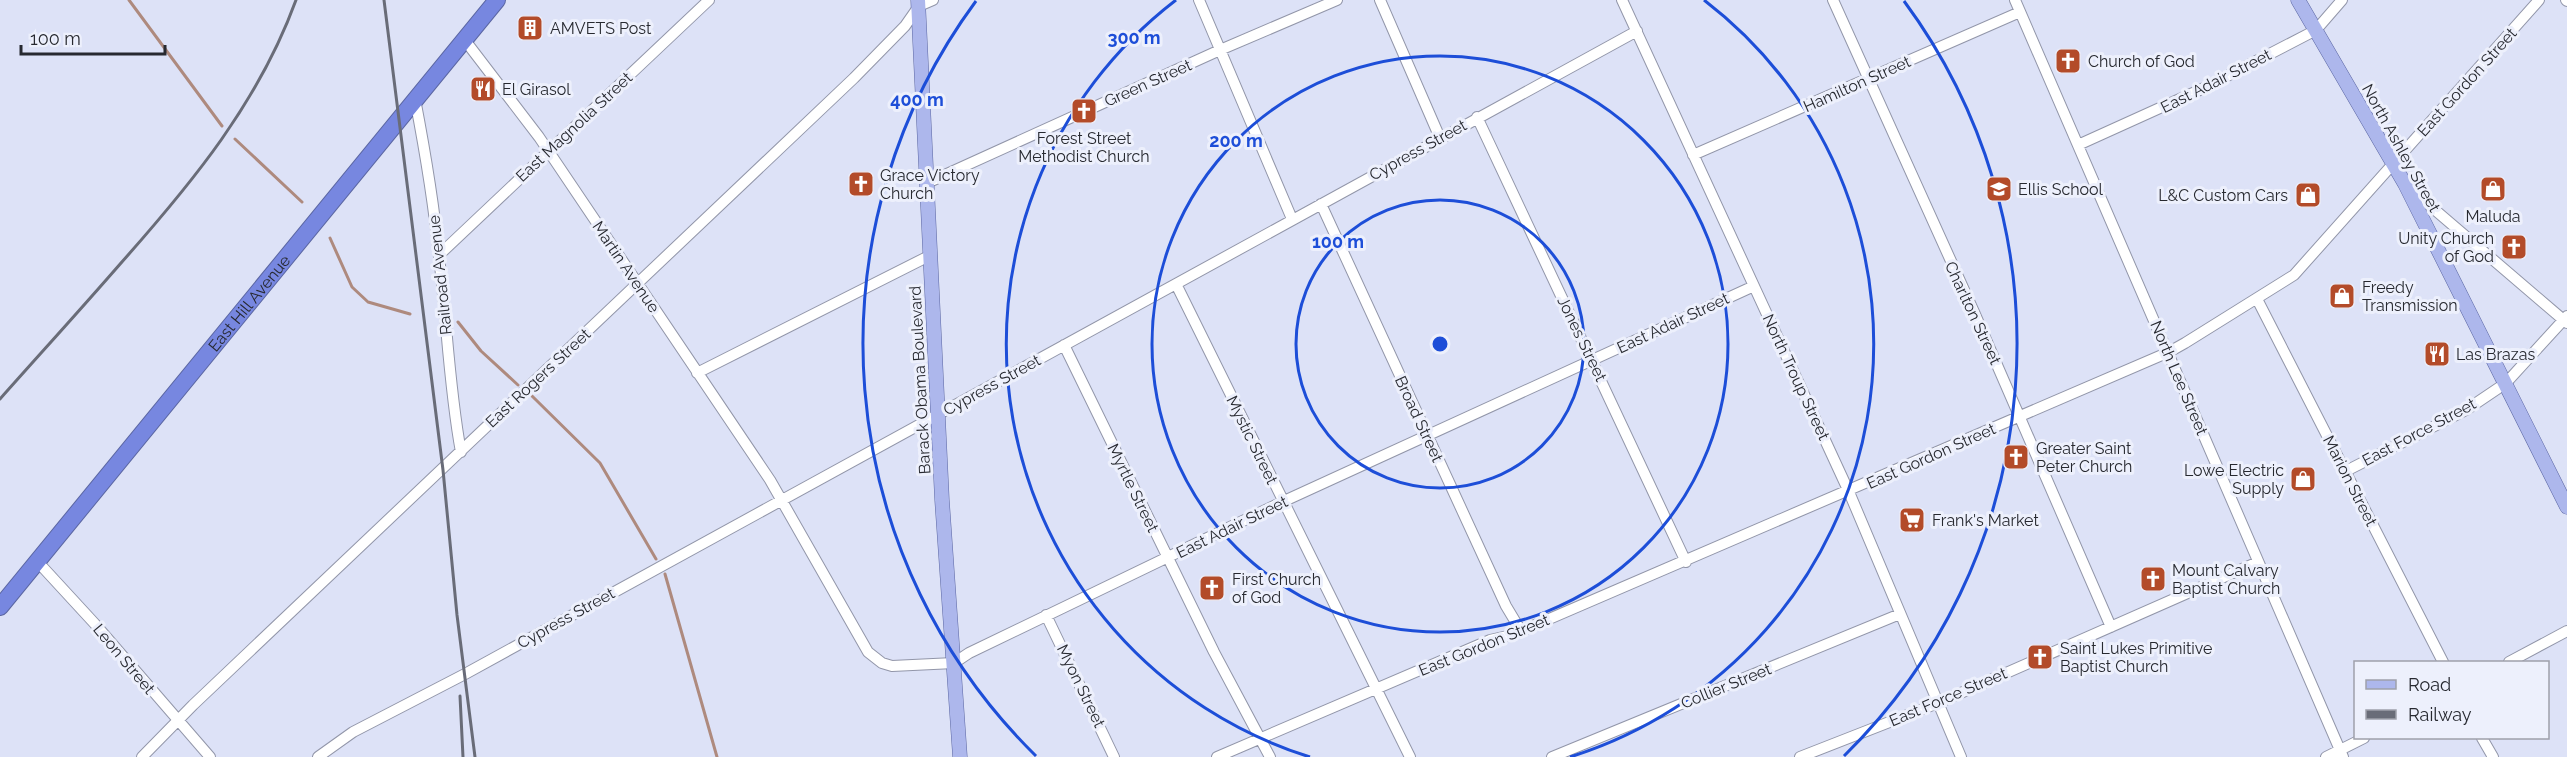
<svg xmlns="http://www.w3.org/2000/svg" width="2567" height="757" viewBox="0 0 2567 757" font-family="Raleway,sans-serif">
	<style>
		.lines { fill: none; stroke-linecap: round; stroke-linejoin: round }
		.stream { stroke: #ae8a7e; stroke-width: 3 }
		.minor-casing { stroke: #9296a9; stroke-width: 12 }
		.major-casing { stroke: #5b66a2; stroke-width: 15 }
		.highway-casing { stroke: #5b66a2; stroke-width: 18 }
		.minor { stroke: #fff; stroke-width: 10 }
		.major { stroke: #adb7ec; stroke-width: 14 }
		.highway { stroke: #7787e0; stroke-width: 16 }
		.rail { stroke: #696c78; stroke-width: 3 }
		.ring { fill: none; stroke: #1d4ed8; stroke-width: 3 }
		.labels { text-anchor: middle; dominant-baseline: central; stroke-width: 6; stroke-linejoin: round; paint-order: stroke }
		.poi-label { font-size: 16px; fill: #272930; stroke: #edf0fc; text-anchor: start }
		.street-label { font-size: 16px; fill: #272930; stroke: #edf0fc }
		.centre { fill: #1d4ed8; stroke: #edf0fc; stroke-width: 3 }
		.ring-label { font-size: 18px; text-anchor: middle; font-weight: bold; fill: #1d4ed8; stroke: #edf0fc; stroke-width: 6; stroke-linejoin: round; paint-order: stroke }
	</style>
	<rect width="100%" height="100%" fill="#dde2f7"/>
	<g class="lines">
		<!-- stream -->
		<path class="stream" d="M 129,0 L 222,126
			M 235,139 L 302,202
			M 330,238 L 352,287 L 368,302 L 410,314
			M 458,322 L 481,351 L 518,385
			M 532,396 L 600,463 L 656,559
			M 665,574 L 717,757"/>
		<!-- minor casing -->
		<g class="minor-casing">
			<path id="minor" d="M 1199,0 L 1292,219
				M 1380,0 L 1440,138
				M 1622,0 L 1849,492 L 1961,757
				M 1833,0 L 1974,312 L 2111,627
				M 2015,0 L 2343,757
				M 2566,0 L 2567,1
				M 464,39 L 539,137 L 770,480 L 868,652 L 882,663 L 892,666 L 954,663 L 969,653 L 1282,502 L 1754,286
				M 415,99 C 425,151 434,204 439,257 C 447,322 449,388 461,452
				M 1477,117 L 1686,562
				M 2078,145 L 2204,88 L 2316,30 L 2342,0
				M 1693,155 L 2020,12
				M 927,183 L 1220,50 L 1337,0
				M 2407,186 L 2567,323
				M 1321,204 L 1506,606 L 1521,631
				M 439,255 L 709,0
				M 1176,284 L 1410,757
				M 2257,299 L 2443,662
				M 1064,345 L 1214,652 L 1270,757
				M 697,373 L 929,256
				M 2346,471 L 2466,410 L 2506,383 L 2567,316
				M 37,561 L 95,624 L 210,757
				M 1046,615 L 1114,757
				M 2509,662 L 2567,631
				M 2482,738 L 2493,757
				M 142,757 L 193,705 L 854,78 L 905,26 L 919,6 L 933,0
				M 318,757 L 353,732 L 465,674 L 1637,31
				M 1217,757 L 1490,640 L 1512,635 L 2169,352 L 2185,343 L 2294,275 L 2539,0
				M 1552,757 L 1900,614
				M 1800,757 L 1938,703 L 2258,562
				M 2326,757 L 2364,738"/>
		</g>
		<!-- major casing -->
		<g class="major-casing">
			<path id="major" d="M 918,0 L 942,500 L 960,757
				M 2298,0 L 2405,184 L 2567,507"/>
		</g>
		<!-- highway casing -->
		<g class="highway-casing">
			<g id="highway">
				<path id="s1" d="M 0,607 L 497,0"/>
			</g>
		</g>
		<!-- minor -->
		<use href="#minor" class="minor"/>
		<!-- major -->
		<use href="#major" class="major"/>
		<!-- highway -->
		<use href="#highway" class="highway"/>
		<!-- rail -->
		<path class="rail" d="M 384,0 L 443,470 L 457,615 L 475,757
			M 0,399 C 40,354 81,309 121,263 C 192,183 259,102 296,0
			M 460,696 L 463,757"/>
	</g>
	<!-- distance rings -->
	<g class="ring">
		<circle cx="1440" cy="344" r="144"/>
		<circle cx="1440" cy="344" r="288"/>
		<path d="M1310 757A433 433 0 0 1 1176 0M1704 0A433 433 0 0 1 1570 757"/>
		<path d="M1036 756A577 577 0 0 1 976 1M1904 1A577 577 0 0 1 1844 756"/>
	</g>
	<!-- icons -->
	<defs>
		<g id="building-square" transform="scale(1.35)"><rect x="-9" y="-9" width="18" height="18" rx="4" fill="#b34b29" stroke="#edf0fc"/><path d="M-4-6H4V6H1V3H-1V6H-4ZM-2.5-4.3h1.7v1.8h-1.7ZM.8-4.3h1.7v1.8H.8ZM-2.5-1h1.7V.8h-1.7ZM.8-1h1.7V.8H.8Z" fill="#fff"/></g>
		<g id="church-square" transform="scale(1.35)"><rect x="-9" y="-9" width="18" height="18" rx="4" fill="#b34b29" stroke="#edf0fc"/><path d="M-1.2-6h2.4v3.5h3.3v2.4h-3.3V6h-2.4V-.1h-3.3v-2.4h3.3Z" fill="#fff"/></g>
		<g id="restaurant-square" transform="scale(1.35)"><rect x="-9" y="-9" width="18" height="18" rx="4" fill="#b34b29" stroke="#edf0fc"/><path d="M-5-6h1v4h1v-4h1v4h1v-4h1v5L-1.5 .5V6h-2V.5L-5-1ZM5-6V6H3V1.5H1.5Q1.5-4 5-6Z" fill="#fff"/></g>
		<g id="school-square" transform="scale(1.35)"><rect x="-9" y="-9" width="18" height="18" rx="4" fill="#b34b29" stroke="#edf0fc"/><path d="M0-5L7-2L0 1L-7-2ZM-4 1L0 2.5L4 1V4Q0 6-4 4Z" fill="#fff"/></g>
		<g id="shop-square" transform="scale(1.35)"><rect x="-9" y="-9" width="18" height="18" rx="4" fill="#b34b29" stroke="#edf0fc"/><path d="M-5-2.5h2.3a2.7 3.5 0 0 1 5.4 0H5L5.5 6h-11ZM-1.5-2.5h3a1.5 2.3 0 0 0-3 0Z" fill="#fff"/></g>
		<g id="supermarket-square" transform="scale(1.35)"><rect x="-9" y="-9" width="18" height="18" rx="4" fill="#b34b29" stroke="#edf0fc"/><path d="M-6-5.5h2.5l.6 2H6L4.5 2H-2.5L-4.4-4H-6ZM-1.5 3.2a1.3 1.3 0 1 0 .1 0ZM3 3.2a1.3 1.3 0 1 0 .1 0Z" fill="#fff"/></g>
	</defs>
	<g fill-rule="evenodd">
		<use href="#building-square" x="530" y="28"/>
		<use href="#church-square" x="2068" y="61"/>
		<use href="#restaurant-square" x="483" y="89"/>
		<use href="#church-square" x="1084" y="111"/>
		<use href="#church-square" x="861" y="184"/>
		<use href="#school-square" x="1999" y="189"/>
		<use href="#shop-square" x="2493" y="189"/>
		<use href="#shop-square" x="2308" y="195"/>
		<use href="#church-square" x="2514" y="247"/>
		<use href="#shop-square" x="2342" y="296"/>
		<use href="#restaurant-square" x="2437" y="354"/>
		<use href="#church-square" x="2016" y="457"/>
		<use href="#shop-square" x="2303" y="479"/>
		<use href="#supermarket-square" x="1912" y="520"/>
		<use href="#church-square" x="2153" y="579"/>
		<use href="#church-square" x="1212" y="588"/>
		<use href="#church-square" x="2040" y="657"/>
	</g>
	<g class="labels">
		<!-- poi labels -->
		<g class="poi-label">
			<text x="550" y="28">AMVETS Post</text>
			<text x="2088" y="61">Church of God</text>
			<text x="502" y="89">El Girasol</text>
			<text x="1084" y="138" text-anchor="middle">Forest Street<tspan x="1084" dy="18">Methodist Church</tspan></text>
			<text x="880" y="175">Grace Victory<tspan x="880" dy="18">Church</tspan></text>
			<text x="2018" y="189">Ellis School</text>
			<text x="2288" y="195" text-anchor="end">L&amp;C Custom Cars</text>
			<text x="2493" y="216" text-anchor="middle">Maluda</text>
			<text x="2494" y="238" text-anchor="end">Unity Church<tspan x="2494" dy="18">of God</tspan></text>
			<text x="2362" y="287">Freedy<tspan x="2362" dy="18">Transmission</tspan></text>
			<text x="2456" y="354">Las Brazas</text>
			<text x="2036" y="448">Greater Saint<tspan x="2036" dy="18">Peter Church</tspan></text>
			<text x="2284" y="470" text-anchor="end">Lowe Electric<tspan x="2284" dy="18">Supply</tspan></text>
			<text x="1932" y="520">Frank's Market</text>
			<text x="2172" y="570">Mount Calvary<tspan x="2172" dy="18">Baptist Church</tspan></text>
			<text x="1232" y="579">First Church<tspan x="1232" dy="18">of God</tspan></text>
			<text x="2060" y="648">Saint Lukes Primitive<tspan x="2060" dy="18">Baptist Church</tspan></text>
		</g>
		<!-- street labels -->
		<g class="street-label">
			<text transform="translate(2216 81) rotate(-27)">East Adair Street</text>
			<text transform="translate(2467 82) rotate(-48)">East Gordon Street</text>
			<text transform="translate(1148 83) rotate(-24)">Green Street</text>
			<text transform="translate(1857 84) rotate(-24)">Hamilton Street</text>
			<text transform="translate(574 127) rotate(-43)">East Magnolia Street</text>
			<text transform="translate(2401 148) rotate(61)">North Ashley Street</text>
			<text transform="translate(1418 150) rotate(-29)">Cypress Street</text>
			<text transform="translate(626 267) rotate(56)">Martin Avenue</text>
			<text transform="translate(440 275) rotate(-96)">Railroad Avenue</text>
			<text stroke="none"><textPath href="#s1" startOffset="393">East Hill Avenue</textPath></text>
			<text transform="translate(1973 313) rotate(65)">Charlton Street</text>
			<text transform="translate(1673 323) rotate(-25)">East Adair Street</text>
			<text transform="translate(1582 339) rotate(64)">Jones Street</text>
			<text transform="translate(1796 377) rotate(65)">North Troup Street</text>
			<text transform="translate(538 378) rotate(-43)">East Rogers Street</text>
			<text transform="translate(2179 378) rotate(67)">North Lee Street</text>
			<text transform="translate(920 380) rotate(-93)">Barack Obama Boulevard</text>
			<text transform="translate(992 385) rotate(-29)">Cypress Street</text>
			<text transform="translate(1419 419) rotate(65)">Broad Street</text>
			<text transform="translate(2419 432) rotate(-28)">East Force Street</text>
			<text transform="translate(1252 440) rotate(64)">Mystic Street</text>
			<text transform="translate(1931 456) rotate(-24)">East Gordon Street</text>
			<text transform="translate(2350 481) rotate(63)">Marion Street</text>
			<text transform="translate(1133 488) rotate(64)">Myrtle Street</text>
			<text transform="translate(1232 527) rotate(-26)">East Adair Street</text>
			<text transform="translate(566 618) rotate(-29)">Cypress Street</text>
			<text transform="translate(1484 645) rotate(-22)">East Gordon Street</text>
			<text transform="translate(124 659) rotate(50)">Leon Street</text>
			<text transform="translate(1081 686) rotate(64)">Myon Street</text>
			<text transform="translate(1726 686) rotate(-22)">Collier Street</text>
			<text transform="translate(1948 697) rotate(-23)">East Force Street</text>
		</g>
	</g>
	<circle cx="1440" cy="344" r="9" class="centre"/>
	<g class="ring-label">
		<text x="1134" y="44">300 m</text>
		<text x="917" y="106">400 m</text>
		<text x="1236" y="147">200 m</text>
		<text x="1338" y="248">100 m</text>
	</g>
	<!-- legend -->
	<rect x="2354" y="661" width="195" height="78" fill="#edf0fc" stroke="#9ea0aa" stroke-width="1.5"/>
	<rect x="2366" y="680" width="30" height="9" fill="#adb7ec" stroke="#9ea0aa" stroke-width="1.5"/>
	<text x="2408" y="691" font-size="18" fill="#272930">Road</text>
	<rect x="2366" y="710" width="30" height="9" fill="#696c78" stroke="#9ea0aa" stroke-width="1.5"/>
	<text x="2408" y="721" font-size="18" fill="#272930">Railway</text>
	<!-- scale -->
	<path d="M21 45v9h144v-9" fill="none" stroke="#272930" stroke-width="3"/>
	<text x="30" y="45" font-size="18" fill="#272930" stroke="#edf0fc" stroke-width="4.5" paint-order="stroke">100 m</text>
</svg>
